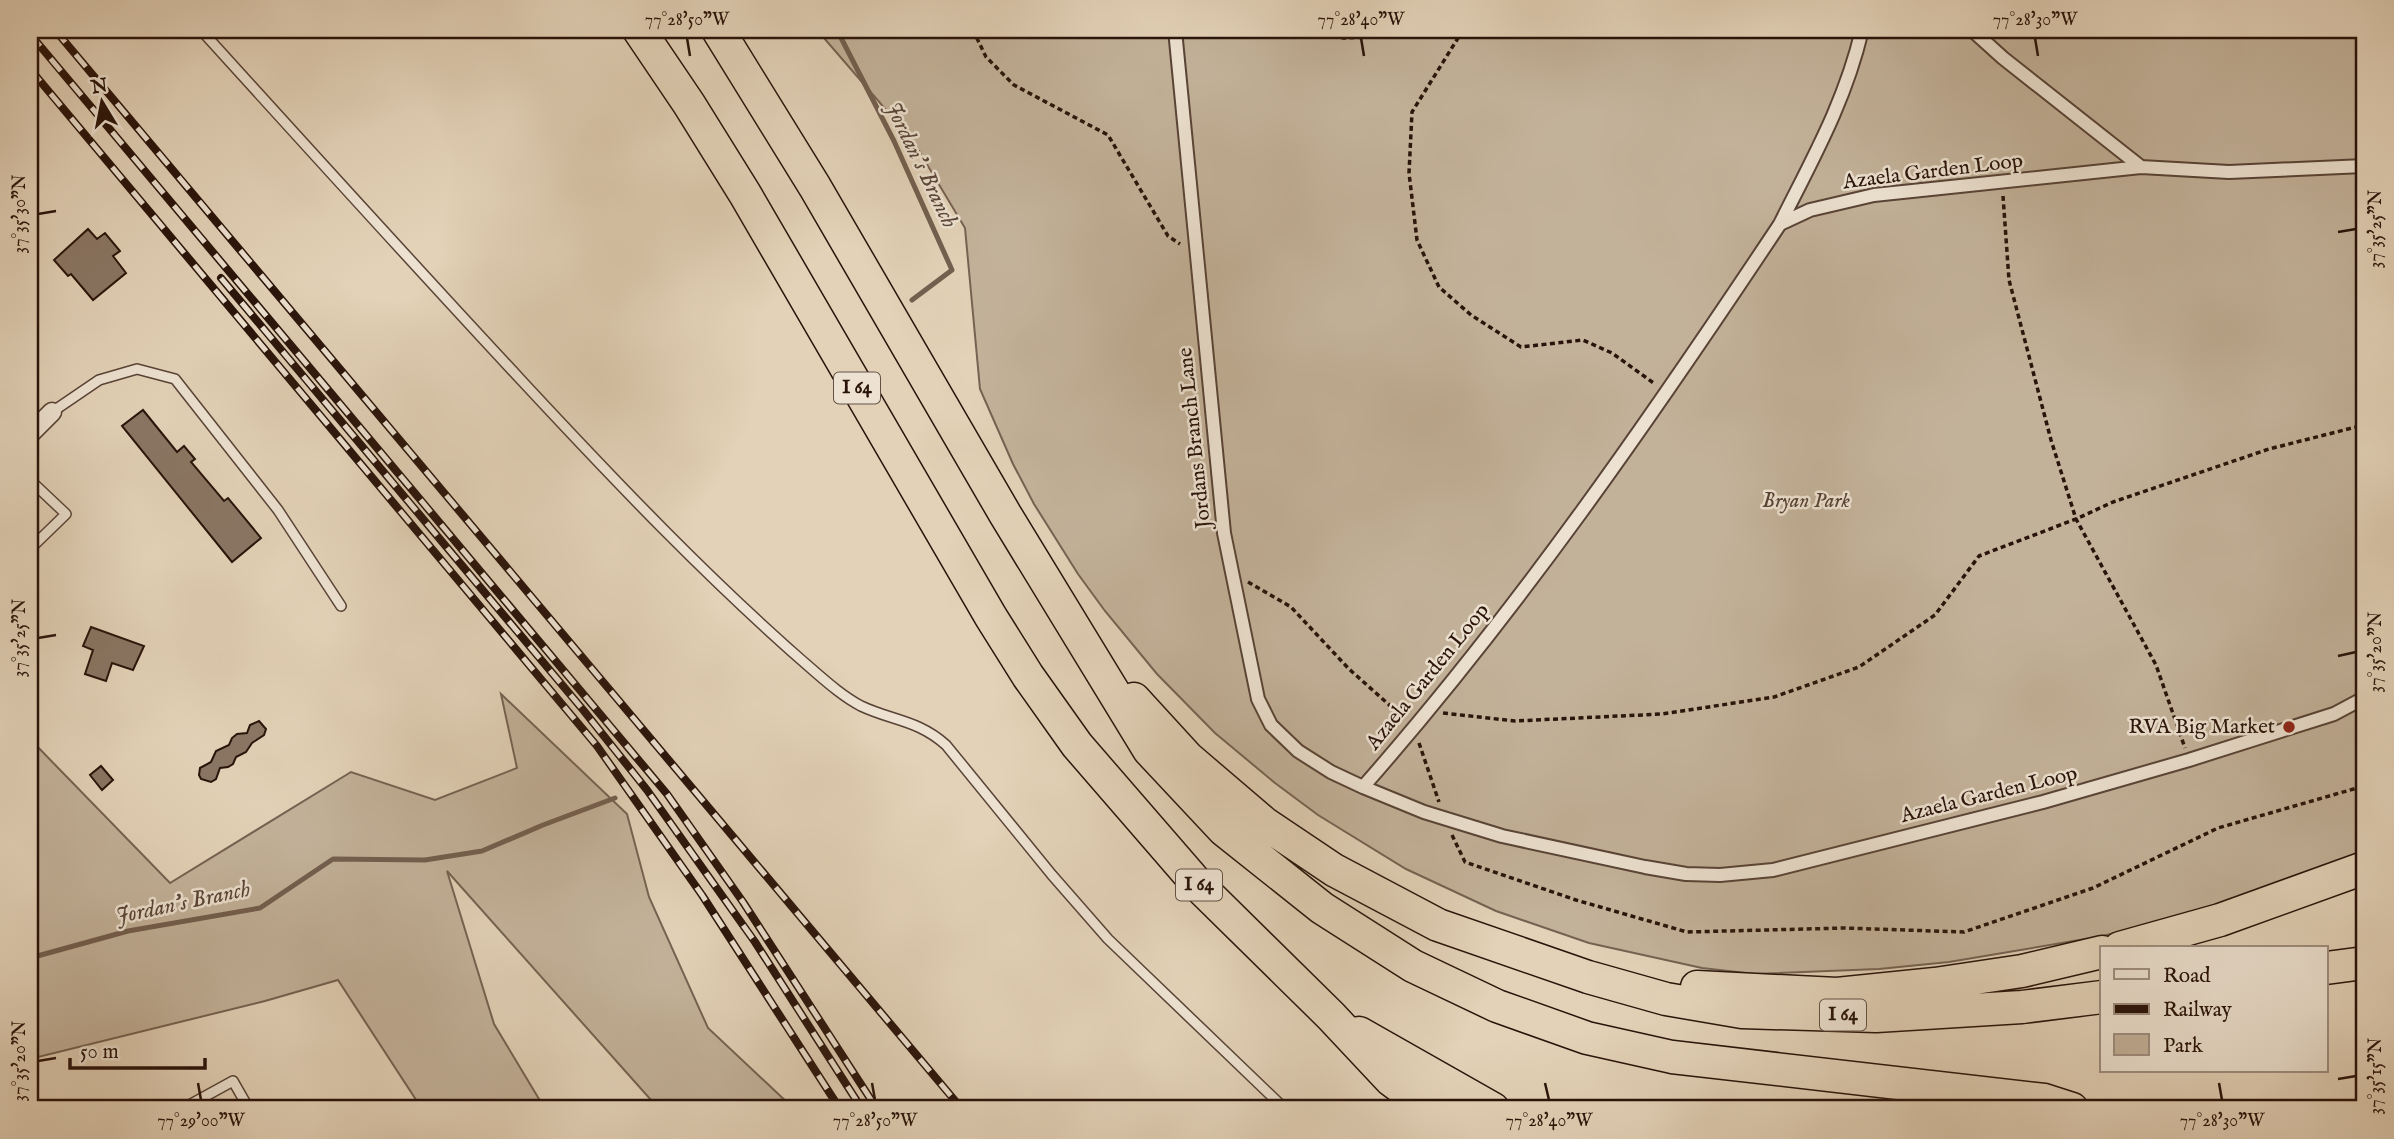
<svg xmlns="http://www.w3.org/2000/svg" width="2394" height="1139" viewBox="0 0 2394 1139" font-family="'IM FELL English',serif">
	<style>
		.green { fill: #c3b29a; stroke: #766252; stroke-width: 2 }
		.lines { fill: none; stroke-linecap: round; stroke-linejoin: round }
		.stream { stroke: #735f4f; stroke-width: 5 }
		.building { fill: #8a7664; stroke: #29130a; stroke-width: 2 }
		.service-casing { stroke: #584336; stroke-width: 12 }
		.pedestrian-casing { stroke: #584336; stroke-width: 16 }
		.minor-casing { stroke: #584336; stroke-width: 21 }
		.motorway-casing { stroke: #29130a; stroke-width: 35 }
		.path { stroke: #29130a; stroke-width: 3.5; stroke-dasharray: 5 3.5; stroke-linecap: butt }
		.service { stroke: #ede2d1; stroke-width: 9 }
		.pedestrian { stroke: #ede2d1; stroke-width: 12 }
		.minor { stroke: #ede2d1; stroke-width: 18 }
		.motorway { stroke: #e3d2b8; stroke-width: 32 }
		.rail-casing { stroke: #29130a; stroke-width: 8 }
		.rail { stroke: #ede2d1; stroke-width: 5; stroke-dasharray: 16; stroke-linecap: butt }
		.ticks { fill: none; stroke: #29130a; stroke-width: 2.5 }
		.poi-dot { fill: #8f2418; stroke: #ede2d1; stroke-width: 2.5 }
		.labels { text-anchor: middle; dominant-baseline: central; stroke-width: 5; stroke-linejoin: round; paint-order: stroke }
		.shield { fill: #ede2d1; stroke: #645146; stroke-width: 2 }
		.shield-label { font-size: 19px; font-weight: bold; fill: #29130a }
		.street-label { font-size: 21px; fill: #29130a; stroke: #ede2d1 }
		.park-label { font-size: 21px; font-style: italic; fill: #574335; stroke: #ede2d1 }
		.poi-label { font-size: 21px; fill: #29130a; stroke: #ede2d1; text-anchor: end }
		.water-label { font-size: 23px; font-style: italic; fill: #5a4538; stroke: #ede2d1 }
		.neatline { fill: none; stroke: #29130a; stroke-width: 2.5 }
		.ticks-label { font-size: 18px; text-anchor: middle; fill: #29130a }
	</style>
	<rect width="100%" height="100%" fill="#e3d2b8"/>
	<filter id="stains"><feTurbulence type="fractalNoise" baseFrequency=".00286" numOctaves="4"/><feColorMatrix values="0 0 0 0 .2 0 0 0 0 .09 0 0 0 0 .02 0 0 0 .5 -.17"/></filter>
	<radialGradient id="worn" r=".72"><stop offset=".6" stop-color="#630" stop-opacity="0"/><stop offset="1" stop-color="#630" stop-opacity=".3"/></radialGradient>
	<!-- green -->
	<path class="green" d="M 817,30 L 2364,30 L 2364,854 L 2191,913 L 2103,936 L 1949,962 L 1879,969 L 1755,974 L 1702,968 L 1589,943 L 1496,911 L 1406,869 L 1318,815 L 1275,783 L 1215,733 L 1157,674 L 1105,611 L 1078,574 L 1034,504 L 1013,464 L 980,389 L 965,228 L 913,141 Z
		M 501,694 L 627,814 L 649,897 L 708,1028 L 791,1106 L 791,1109 L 659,1109 L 447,871 L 494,1024 L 545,1109 L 422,1109 L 338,980 L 265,1001 L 30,1059 L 30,739 L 170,883 L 351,772 L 435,800 L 517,768 Z"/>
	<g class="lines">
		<!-- stream -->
		<path class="stream" d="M 837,30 L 894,141 L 952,270 L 912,300
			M 30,958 L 128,931 L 260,908 L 333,859 L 425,860 L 482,851 L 543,825 L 615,798"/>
	</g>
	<!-- building -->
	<path class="building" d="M 88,229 L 97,239 L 105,233 L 120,251 L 113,256 L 126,273 L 93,300 L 71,274 L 68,276 L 54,260 Z
		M 143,410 L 177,452 L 184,446 L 195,459 L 191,462 L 224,501 L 228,498 L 261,538 L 232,562 L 122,426 Z
		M 91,627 L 144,646 L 133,670 L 112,663 L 106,681 L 85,674 L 93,650 L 83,646 Z
		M 259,721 L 266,729 L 264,735 L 252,743 L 246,752 L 236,757 L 233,764 L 228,767 L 220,768 L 216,779 L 211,782 L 201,779 L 199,775 L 200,768 L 211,762 L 216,751 L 229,745 L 232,738 L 237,734 L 247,733 L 250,725 Z
		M 101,766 L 113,780 L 102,790 L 90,775 Z"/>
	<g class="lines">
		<!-- service casing -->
		<g class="service-casing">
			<path id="service" d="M 201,30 C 307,147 414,265 522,381 C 615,481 711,582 814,671 C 829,684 844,697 861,706 C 893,721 918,720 946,745 L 1052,875 L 1108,939 L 1285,1109
				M 52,412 L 99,380 L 137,369 L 175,379 L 278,510 L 341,606
				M 30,480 L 66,514 L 30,549
				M 182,1109 L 233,1081 L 249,1109"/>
		</g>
		<!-- pedestrian casing -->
		<g class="pedestrian-casing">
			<path id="pedestrian" d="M 1175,30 L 1224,533 L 1258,699 L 1271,725 L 1298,751 L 1331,772 L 1363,787
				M 1972,30 L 2003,58 L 2141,167
				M 2364,166 L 2229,172 L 2141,167 L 1874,195 L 1810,210 L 1780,224 C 1651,418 1517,612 1363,787 L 1424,812 L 1502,836 L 1645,867 L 1686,874 L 1720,875 L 1773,870 L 2043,802 L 2189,760 L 2334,714 L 2364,698
				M 1780,224 C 1813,158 1845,102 1862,30"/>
		</g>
		<!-- minor casing -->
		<g class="minor-casing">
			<path id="minor" d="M 30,434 L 52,412"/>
		</g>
		<!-- motorway casing -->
		<g class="motorway-casing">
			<path id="motorway" d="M 639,30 L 689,104 L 745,194 L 991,617 L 1028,676 L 1077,745 L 1200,887 L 1331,1016 L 1391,1080 L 1430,1109
				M 718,30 L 815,187 L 1005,514 L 1149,750 L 1224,830 L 1322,908 L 1413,966 L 1497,1006 L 1587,1038 L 1672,1057 L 2044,1100 L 2072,1109
				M 1134,699 L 1188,758 L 1264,823 L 1334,870 L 1438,925 L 1588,977 L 1666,999 L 1742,1012 L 1876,1016 L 2022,1007 L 2102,997
				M 2120,948 L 2220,920 L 2364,868
				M 2326,968 L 2364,963
				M 1697,987 L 1837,994 L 1935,984 L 2022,971 L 2102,952
				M 1359,1033 L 1493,1109"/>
		</g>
		<!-- path -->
		<path class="path" d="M 973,30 L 986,57 L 1014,85 L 1108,135 L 1168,236 L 1180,244
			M 1300,30 L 1325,31 L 1343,38 L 1374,37 L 1392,34 L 1399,30
			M 1463,30 L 1412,112 L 1409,173 L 1417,240 L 1439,287 L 1471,315 L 1521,347 L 1583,340 L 1612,353 L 1655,384
			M 2003,196 L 2009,280 L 2051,440 L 2076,519 L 2156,665 L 2185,748
			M 1248,582 L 1291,607 L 1349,669 L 1405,719
			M 1443,713 L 1515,721 L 1662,714 L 1774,697 L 1859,667 L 1935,615 L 1979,556 L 2076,519 L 2113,502 L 2269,449 L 2364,425
			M 1419,743 L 1439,802
			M 1452,835 L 1465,862 L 1576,900 L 1687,932 L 1845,928 L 1964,932 L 2093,888 L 2218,828 L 2364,786"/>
		<!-- service -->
		<use href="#service" class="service"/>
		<!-- pedestrian -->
		<use href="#pedestrian" class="pedestrian"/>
		<!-- minor -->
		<use href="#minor" class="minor"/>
		<!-- motorway -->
		<use href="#motorway" class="motorway"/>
		<!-- rail casing -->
		<g class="rail-casing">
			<path id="rail" d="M 55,30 L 962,1109
				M 30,34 L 667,794 L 743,902 L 877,1109
				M 30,69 L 597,746 L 702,895 L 840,1109
				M 221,278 L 584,711 L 647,790 L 755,942 L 862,1109"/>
		</g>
		<!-- rail -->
		<use href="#rail" class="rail"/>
	</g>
	<!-- ticks -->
	<path class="ticks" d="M 687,38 L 690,56M 1361,38 L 1364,56M 2035,38 L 2038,56M 38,214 L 56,211M 2338,232 L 2356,229M 38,638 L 56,635M 2338,656 L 2356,652M 38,1061 L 56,1058M 2338,1079 L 2356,1076M 198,1083 L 201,1100M 872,1083 L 875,1100M 1545,1083 L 1549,1100M 2219,1083 L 2222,1100"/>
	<!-- markers -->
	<circle class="poi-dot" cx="2289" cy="727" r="7"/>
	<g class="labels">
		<!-- shield labels -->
		<g class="shield">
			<rect x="834" y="372.5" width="46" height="31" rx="5"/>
			<rect x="1176" y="869.5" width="46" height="31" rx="5"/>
			<rect x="1820" y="999.5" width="46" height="31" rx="5"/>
		</g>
		<g class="shield-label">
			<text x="857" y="388">I 64</text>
			<text x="1199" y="885">I 64</text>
			<text x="1843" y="1015">I 64</text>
		</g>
		<!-- street labels -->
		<g class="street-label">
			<text transform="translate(1933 172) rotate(-7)">Azaela Garden Loop</text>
			<text transform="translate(1195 438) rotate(-96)">Jordans Branch Lane</text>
			<text transform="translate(1428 677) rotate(-51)">Azaela Garden Loop</text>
			<text transform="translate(1989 795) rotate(-14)">Azaela Garden Loop</text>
		</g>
		<!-- park labels -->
		<g class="park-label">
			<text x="1806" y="501">Bryan Park</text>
		</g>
		<!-- poi labels -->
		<g class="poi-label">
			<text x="2275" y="727">RVA Big Market</text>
		</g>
		<!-- water labels -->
		<g class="water-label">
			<text transform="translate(921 165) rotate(64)">Jordan's Branch</text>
			<text transform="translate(183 903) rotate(-12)">Jordan's Branch</text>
		</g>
	</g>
	<!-- margin -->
	<rect width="2394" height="1139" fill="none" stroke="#e3d2b8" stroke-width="77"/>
	<!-- legend -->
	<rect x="2100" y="946" width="228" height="126" fill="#ede2d1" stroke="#9f8f81" stroke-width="2"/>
	<rect x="2114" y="969" width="35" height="10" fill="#ede2d1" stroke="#9f8f81" stroke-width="2"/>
	<text x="2163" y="982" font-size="21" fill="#29130a">Road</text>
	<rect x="2114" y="1004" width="35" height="10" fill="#29130a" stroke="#9f8f81" stroke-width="2"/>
	<text x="2163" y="1016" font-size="21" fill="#29130a">Railway</text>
	<rect x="2114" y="1034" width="35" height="21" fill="#c3b29a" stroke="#9f8f81" stroke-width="2"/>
	<text x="2163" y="1052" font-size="21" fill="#29130a">Park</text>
	<!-- north arrow -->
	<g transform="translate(102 102) rotate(350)" stroke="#ede2d1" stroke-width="5" paint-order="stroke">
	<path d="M0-5L12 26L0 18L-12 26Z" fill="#29130a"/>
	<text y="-10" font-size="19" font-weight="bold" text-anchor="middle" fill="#29130a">N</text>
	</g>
	<!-- scale -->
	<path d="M70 1058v10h135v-10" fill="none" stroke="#29130a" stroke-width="3.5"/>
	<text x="80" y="1058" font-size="21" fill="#29130a" stroke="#ede2d1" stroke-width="5" paint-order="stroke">50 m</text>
	<rect x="38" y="38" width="2318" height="1062" class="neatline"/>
	<g class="ticks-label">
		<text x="687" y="25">77°28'50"W</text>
		<text x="1361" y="25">77°28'40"W</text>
		<text x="2035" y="25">77°28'30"W</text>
		<text transform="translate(19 214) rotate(-90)" y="6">37°35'30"N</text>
		<text transform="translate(2375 229) rotate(-90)" y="6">37°35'25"N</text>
		<text transform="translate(19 638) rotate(-90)" y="6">37°35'25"N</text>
		<text transform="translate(2375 652) rotate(-90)" y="6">37°35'20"N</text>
		<text transform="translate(19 1061) rotate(-90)" y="6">37°35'20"N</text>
		<text transform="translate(2375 1076) rotate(-90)" y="6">37°35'15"N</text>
		<text x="201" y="1126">77°29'00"W</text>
		<text x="875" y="1126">77°28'50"W</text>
		<text x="1549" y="1126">77°28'40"W</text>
		<text x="2222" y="1126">77°28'30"W</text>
	</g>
	<rect width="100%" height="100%" filter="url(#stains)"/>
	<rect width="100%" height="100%" fill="url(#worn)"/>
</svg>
